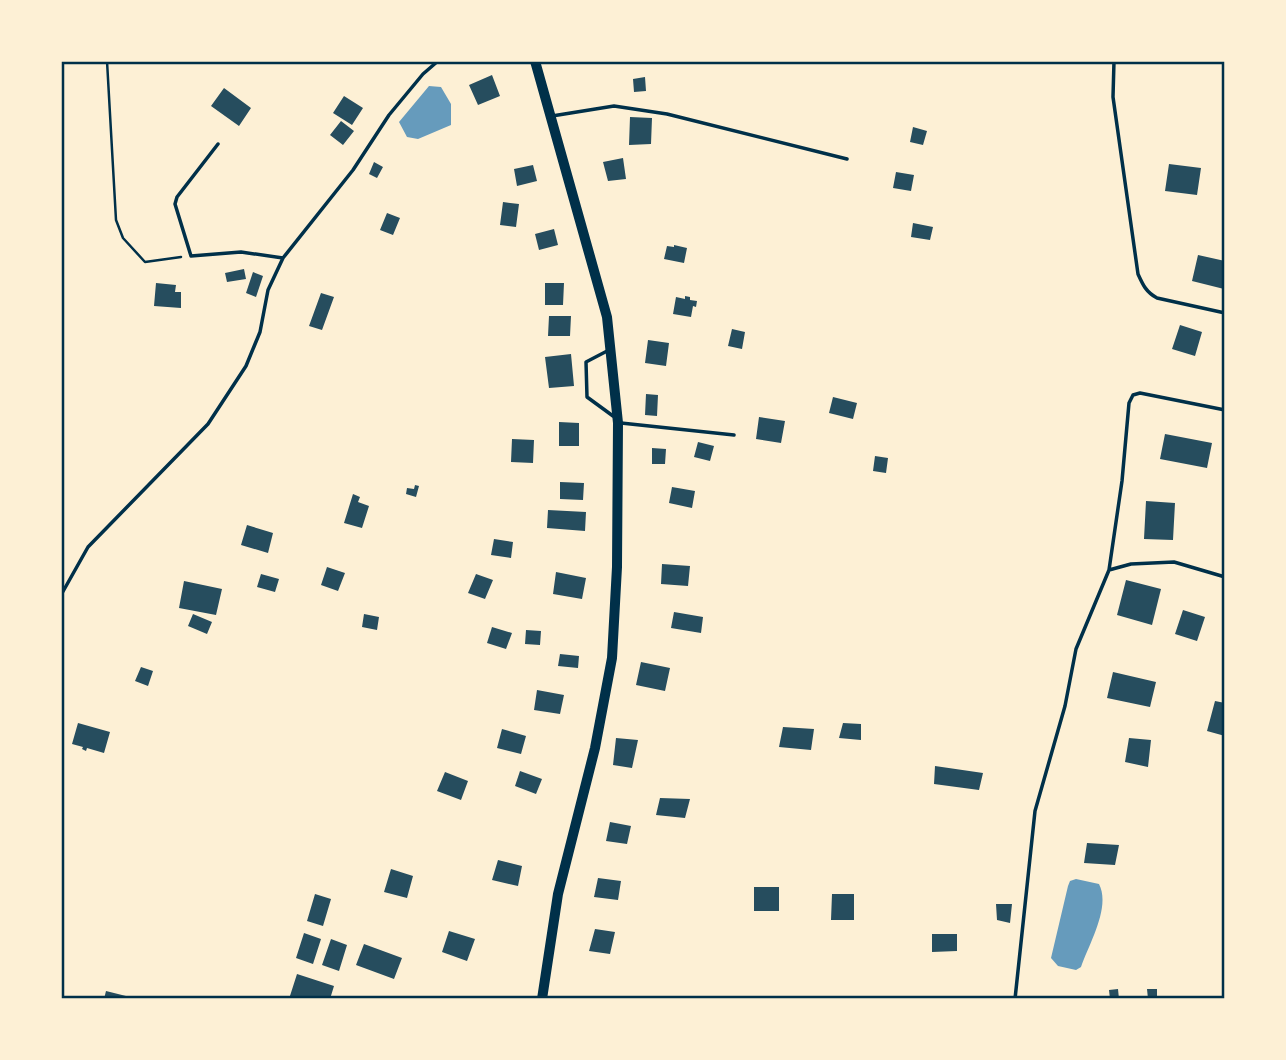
<svg xmlns="http://www.w3.org/2000/svg" width="1286" height="1060" viewBox="0 0 1286 1060" font-family="Manrope,sans-serif">
	<style>
		.water { fill: #669bbc }
		.building { fill: #264d5e }
		.lines { fill: none; stroke-linecap: round; stroke-linejoin: round }
		.path { stroke: #003049; stroke-width: 2.5 }
		.service { stroke: #003049; stroke-width: 3.5 }
		.secondary { stroke: #003049; stroke-width: 10 }
		.neatline { fill: none; stroke: #003049; stroke-width: 2.5 }
	</style>
	<rect width="100%" height="100%" fill="#fdf0d5"/>
	<!-- water -->
	<path class="water" d="M 429,86 L 441,87 L 451,104 L 451,125 L 418,139 L 407,137 L 399,122 Z
		M 1076,879 L 1099,884 C 1111,907 1089,944 1081,967 L 1076,970 L 1058,966 L 1051,958 L 1068,886 L 1070,881 Z"/>
	<!-- building -->
	<path class="building" d="M 492,75 L 500,96 L 478,105 L 469,85 Z
		M 645,77 L 646,91 L 634,92 L 633,79 Z
		M 224,88 L 251,108 L 239,126 L 211,106 Z
		M 344,96 L 363,108 L 352,125 L 333,113 Z
		M 630,117 L 652,118 L 651,144 L 629,145 Z
		M 341,121 L 354,131 L 343,145 L 330,135 Z
		M 913,127 L 927,131 L 923,145 L 910,142 Z
		M 623,158 L 626,179 L 608,181 L 603,162 Z
		M 374,162 L 383,167 L 377,178 L 369,174 Z
		M 1169,164 L 1201,168 L 1197,195 L 1165,191 Z
		M 533,165 L 537,181 L 517,186 L 514,169 Z
		M 896,172 L 914,175 L 911,191 L 893,188 Z
		M 503,202 L 519,204 L 516,227 L 500,225 Z
		M 387,213 L 400,218 L 393,235 L 380,230 Z
		M 913,223 L 933,227 L 930,240 L 911,237 Z
		M 554,229 L 558,245 L 539,250 L 535,234 Z
		M 674,245 L 687,248 L 684,263 L 664,259 L 667,246 L 674,247 Z
		M 1198,255 L 1225,261 L 1224,289 L 1192,281 Z
		M 244,269 L 246,279 L 227,282 L 225,273 Z
		M 253,272 L 263,276 L 256,297 L 246,293 Z
		M 156,283 L 176,285 L 175,292 L 181,292 L 181,308 L 154,306 Z
		M 545,283 L 564,283 L 563,305 L 545,305 Z
		M 321,293 L 334,297 L 322,330 L 309,326 Z
		M 685,296 L 690,297 L 690,300 L 697,301 L 696,307 L 693,306 L 691,317 L 673,314 L 676,297 L 685,299 Z
		M 549,316 L 571,316 L 570,336 L 548,336 Z
		M 1180,325 L 1202,332 L 1195,356 L 1172,349 Z
		M 732,329 L 745,332 L 742,349 L 728,346 Z
		M 648,340 L 669,343 L 666,366 L 645,363 Z
		M 571,354 L 574,386 L 549,388 L 545,357 Z
		M 646,394 L 658,395 L 657,416 L 645,415 Z
		M 833,397 L 857,403 L 853,419 L 829,413 Z
		M 759,417 L 785,421 L 781,443 L 756,439 Z
		M 559,422 L 579,423 L 579,446 L 559,446 Z
		M 1165,434 L 1212,443 L 1207,468 L 1160,459 Z
		M 512,439 L 534,440 L 533,463 L 511,462 Z
		M 698,442 L 714,446 L 710,461 L 694,457 Z
		M 652,448 L 666,449 L 665,464 L 652,464 Z
		M 875,456 L 888,458 L 886,473 L 873,471 Z
		M 560,482 L 584,483 L 583,500 L 560,499 Z
		M 415,485 L 419,486 L 416,497 L 406,494 L 407,488 L 414,489 Z
		M 672,487 L 695,491 L 692,508 L 669,503 Z
		M 353,494 L 360,497 L 358,502 L 369,506 L 362,528 L 344,523 Z
		M 1146,501 L 1175,503 L 1173,540 L 1144,539 Z
		M 548,510 L 586,512 L 585,531 L 547,528 Z
		M 247,525 L 273,533 L 268,553 L 241,545 Z
		M 494,539 L 513,542 L 511,558 L 491,555 Z
		M 662,564 L 690,566 L 688,586 L 661,584 Z
		M 327,567 L 345,573 L 338,591 L 321,585 Z
		M 556,572 L 586,578 L 582,599 L 553,594 Z
		M 261,574 L 279,579 L 275,592 L 257,587 Z
		M 476,574 L 493,580 L 485,599 L 468,593 Z
		M 1126,580 L 1161,589 L 1152,625 L 1117,615 Z
		M 184,581 L 222,589 L 216,615 L 179,608 Z
		M 1183,610 L 1205,617 L 1197,641 L 1175,634 Z
		M 674,612 L 703,617 L 701,633 L 671,628 Z
		M 193,614 L 212,622 L 207,634 L 188,626 Z
		M 364,614 L 379,617 L 377,630 L 362,627 Z
		M 492,627 L 512,633 L 506,649 L 487,643 Z
		M 526,630 L 541,631 L 540,645 L 525,644 Z
		M 560,654 L 579,656 L 578,668 L 558,666 Z
		M 641,662 L 670,668 L 665,691 L 636,685 Z
		M 141,667 L 153,671 L 148,686 L 135,681 Z
		M 1113,672 L 1156,682 L 1150,707 L 1107,698 Z
		M 537,690 L 564,695 L 560,714 L 534,710 Z
		M 1215,701 L 1225,703 L 1225,736 L 1207,731 Z
		M 78,723 L 110,732 L 104,753 L 87,748 L 86,751 L 82,749 L 83,747 L 72,744 Z
		M 843,723 L 861,724 L 861,740 L 839,738 Z
		M 783,727 L 814,729 L 811,750 L 779,747 Z
		M 502,729 L 526,736 L 521,754 L 497,748 Z
		M 616,738 L 638,740 L 632,768 L 613,765 Z
		M 1129,738 L 1151,740 L 1148,767 L 1125,762 Z
		M 935,766 L 983,773 L 979,790 L 934,784 Z
		M 520,771 L 542,779 L 536,794 L 515,786 Z
		M 445,772 L 468,781 L 461,800 L 437,791 Z
		M 660,798 L 690,799 L 685,818 L 656,815 Z
		M 610,822 L 631,826 L 627,844 L 606,841 Z
		M 1087,843 L 1119,845 L 1115,865 L 1084,863 Z
		M 498,860 L 522,866 L 518,886 L 492,880 Z
		M 391,869 L 413,876 L 407,898 L 384,892 Z
		M 598,878 L 621,881 L 618,900 L 594,897 Z
		M 754,887 L 779,887 L 779,911 L 754,911 Z
		M 315,894 L 331,899 L 323,926 L 307,921 Z
		M 832,894 L 854,894 L 854,920 L 831,920 Z
		M 996,904 L 1012,904 L 1010,923 L 997,920 Z
		M 595,929 L 615,932 L 610,954 L 589,951 Z
		M 449,931 L 475,939 L 467,961 L 442,952 Z
		M 304,933 L 321,939 L 313,964 L 296,958 Z
		M 932,934 L 957,934 L 957,951 L 932,952 Z
		M 331,939 L 347,945 L 339,971 L 322,965 Z
		M 364,944 L 402,958 L 394,979 L 356,965 Z
		M 297,974 L 334,986 L 330,999 L 289,999 Z
		M 1118,989 L 1119,999 L 1110,999 L 1109,990 Z
		M 1147,989 L 1157,989 L 1157,999 L 1148,999 Z
		M 106,991 L 126,996 L 126,999 L 104,999 Z"/>
	<g class="lines">
		<!-- path -->
		<path class="path" d="M 107,61 L 116,220 L 123,238 L 145,262 L 181,257"/>
		<!-- service -->
		<path class="service" d="M 1114,61 L 1113,97 L 1138,274 C 1143,285 1146,292 1157,298 L 1225,313
			M 552,116 L 614,106 L 667,114 L 847,159
			M 218,144 L 177,197 L 175,204 L 191,256 L 241,252 L 283,258
			M 609,350 L 586,362 L 587,397 L 613,416
			M 1225,410 L 1140,393 L 1133,395 L 1129,403 L 1122,481 L 1109,570 L 1131,564 L 1174,562 L 1225,577
			M 621,423 L 734,435
			M 61,595 L 88,547 L 208,424 L 246,366 L 260,332 L 268,290 L 283,258 L 353,170 L 389,115 L 423,74 L 438,61
			M 1015,999 L 1035,811 L 1065,706 L 1076,649 L 1109,570"/>
		<!-- secondary -->
		<path class="secondary" d="M 535,61 L 607,317 L 618,423 L 617,567 L 612,658 L 595,748 L 558,894 L 542,999"/>
	</g>
	<!-- border -->
	<rect width="1286" height="1060" fill="none" stroke="#fdf0d5" stroke-width="126"/>
	<rect x="63" y="63" width="1160" height="934" class="neatline"/>
</svg>
